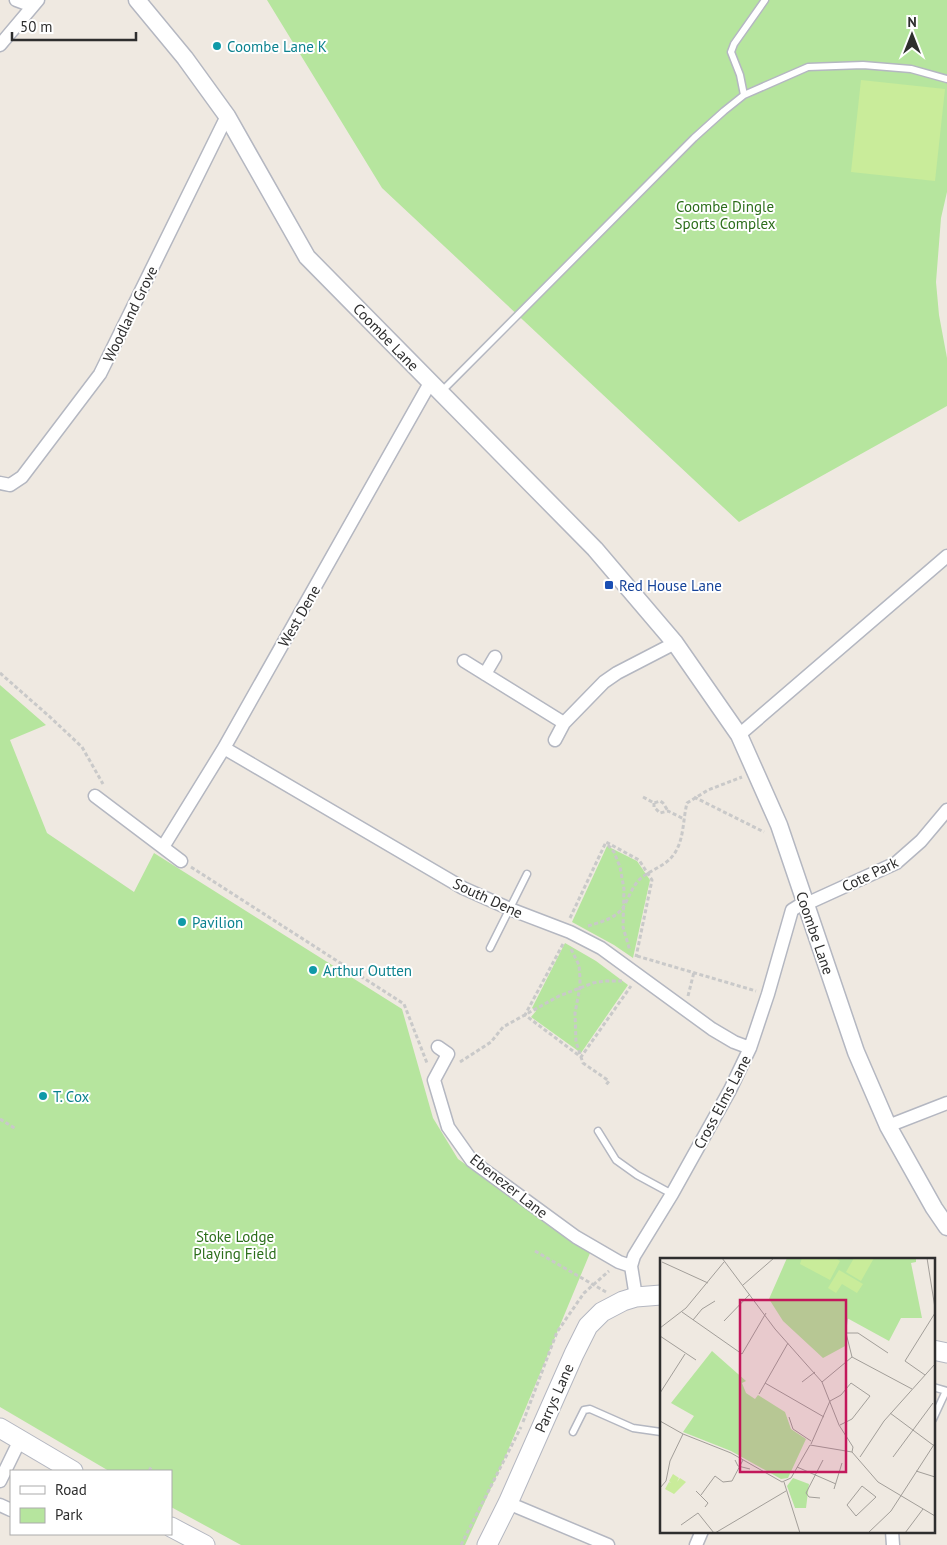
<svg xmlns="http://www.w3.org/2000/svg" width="947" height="1545" viewBox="0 0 947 1545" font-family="'PT Sans',sans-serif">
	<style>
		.green { fill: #b6e59e }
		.pitch { fill: #c9ec9a }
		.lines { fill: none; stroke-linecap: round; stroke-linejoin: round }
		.service-casing { stroke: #b4b7c1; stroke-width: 9 }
		.minor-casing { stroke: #b4b7c1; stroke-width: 15 }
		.tertiary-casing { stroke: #b4b7c1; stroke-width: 19 }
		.secondary-casing { stroke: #b4b7c1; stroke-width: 21 }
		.path { stroke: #c9c9c9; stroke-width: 3; stroke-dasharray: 4 2.5; stroke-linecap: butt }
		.service { stroke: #fff; stroke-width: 6 }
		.minor { stroke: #fff; stroke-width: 12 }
		.tertiary { stroke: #fff; stroke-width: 16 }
		.secondary { stroke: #fff; stroke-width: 19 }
		.culture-dot { fill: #0f9aa8; stroke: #fff; stroke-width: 2 }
		.transit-dot { fill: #1a4fb4; stroke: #fff; stroke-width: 2 }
		.labels { text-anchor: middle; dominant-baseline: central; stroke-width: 4; stroke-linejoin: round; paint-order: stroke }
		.culture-label { font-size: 15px; fill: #0d838f; stroke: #fff; text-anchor: start }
		.park-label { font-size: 15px; fill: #2c6e1b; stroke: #fff }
		.street-label { font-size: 15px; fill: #2e2e2e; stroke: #fff }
		.transit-label { font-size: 15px; fill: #164399; stroke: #fff; text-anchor: start }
		.inset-road { fill: none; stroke: #a29e99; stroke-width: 1 }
		.view { fill: #c2185b; fill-opacity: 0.15; stroke: #c2185b; stroke-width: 2.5 }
		.inset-edge { fill: none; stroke: #2e2e2e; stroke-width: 2.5 }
	</style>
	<rect width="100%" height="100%" fill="#efe9e1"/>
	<!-- green -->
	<path class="green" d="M 267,0 L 947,0 L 947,192 L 941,218 L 936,282 L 939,315 L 947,358 L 947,406 L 739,522 L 382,188 Z
		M 0,685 L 46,725 L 10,740 L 47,833 L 134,892 L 154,853 L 402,1009 L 433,1118 L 458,1159 L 590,1253 L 507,1453 L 465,1545 L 241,1545 L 171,1507 L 171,1471 L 109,1471 L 0,1407 Z
		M 607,846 L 637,861 L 650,880 L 633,958 L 614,945 L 572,922 Z
		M 565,943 L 596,961 L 628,985 L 581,1053 L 531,1017 L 536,1011 L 532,1008 Z"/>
	<!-- pitch -->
	<path class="pitch" d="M 861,80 L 945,89 L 935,181 L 851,172 Z"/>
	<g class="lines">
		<!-- service casing -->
		<g class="service-casing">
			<path id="service" d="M 744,95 L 740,75 L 731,52 L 734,44 L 765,0
				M 440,393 L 694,138 L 724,111 L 744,95 L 808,67 L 863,65 L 911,69 L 947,79
				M 490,948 L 527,874
				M 598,1131 L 616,1160 L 637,1175 L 672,1194
				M 933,1387 L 947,1391
				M 933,1419 L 946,1391
				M 573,1432 L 584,1410 L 590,1409 L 633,1428 L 661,1432"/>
		</g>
		<!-- minor casing -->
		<g class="minor-casing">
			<path id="minor" d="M 16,0 L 32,6
				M 0,45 L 38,0
				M 0,483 L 10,485 L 22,477 L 100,374 L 227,116
				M 464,661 L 564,723
				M 485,674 L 495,657
				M 739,735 L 947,556
				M 555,740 L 564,723 L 604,682 L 617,673 L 675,643
				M 224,748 L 463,888 L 510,909 L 570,932 L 601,948 L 712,1029 L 734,1042 L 750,1048
				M 95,796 L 181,861
				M 163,847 L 224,748 L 430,383
				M 806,904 L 896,863 L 921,841 L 947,810
				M 438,1047 L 448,1054 L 434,1080 L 448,1127 L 472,1161 L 576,1237 L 619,1262 L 631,1266
				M 888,1126 L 947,1103
				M 636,1297 L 631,1266 L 634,1256 L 672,1194 L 730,1090 L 750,1048 L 768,994 L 792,910 L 805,902
				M 0,1481 L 20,1440
				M 508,1503 L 608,1545
				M 0,1505 L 11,1510
				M 892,1531 L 893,1545
				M 696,1545 L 702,1531"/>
		</g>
		<!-- tertiary casing -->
		<g class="tertiary-casing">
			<path id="tertiary" d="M 137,0 L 185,58 L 227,116 L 307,257 L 595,549 L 675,643 L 739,735 L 779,825 L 856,1052 L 888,1126 L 934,1208 L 947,1227"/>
		</g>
		<!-- secondary casing -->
		<g class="secondary-casing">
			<path id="secondary" d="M 933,1350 L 947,1353
				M 0,1428 L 73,1471
				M 171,1527 L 205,1545
				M 487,1545 L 508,1503 L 574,1354 L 588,1326 L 602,1312 L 623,1301 L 636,1297 L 661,1295"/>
		</g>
		<!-- path -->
		<path class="path" d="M 0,673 L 50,717 L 82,747 L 103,784
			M 643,797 L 654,803 L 660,801 L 663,803 L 668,811
			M 694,797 L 764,832
			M 654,803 L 654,807 L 660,813 L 668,811 L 684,819
			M 608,845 L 614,852 L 620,867 L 624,889 L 623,927 L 630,951
			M 191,867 L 404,1004 L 427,1063
			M 570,918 L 606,842 L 639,860 L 652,880 L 636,957
			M 588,926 C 601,922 617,918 624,906 C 629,897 632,887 640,879 C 651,869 668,866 676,851 C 684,837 683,819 687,803 L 708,790 L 742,777
			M 563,944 L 525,1015 L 581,1057 L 631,986
			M 571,949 L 579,965 L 580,978 L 580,987 L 575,1013 L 576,1042 L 583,1063 L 609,1081 L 606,1085
			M 637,956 L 756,991
			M 688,996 L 694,972
			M 460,1062 L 491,1042 L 503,1027 L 559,996 L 593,983 L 604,981 L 622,981
			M 0,1119 L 16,1129
			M 535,1251 L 606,1292
			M 523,1422 L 557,1332 L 584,1293 L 609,1271
			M 149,1471 L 152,1466
			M 461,1545 L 521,1427"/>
		<!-- service -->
		<use href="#service" class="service"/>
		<!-- minor -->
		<use href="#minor" class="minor"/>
		<!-- tertiary -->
		<use href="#tertiary" class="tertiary"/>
		<!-- secondary -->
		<use href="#secondary" class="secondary"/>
	</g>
	<!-- markers -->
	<g class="culture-dot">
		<circle cx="217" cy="46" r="5"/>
		<circle cx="182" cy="922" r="5"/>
		<circle cx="313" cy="970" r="5"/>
		<circle cx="43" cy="1096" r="5"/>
	</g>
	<rect class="transit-dot" x="604" y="580" width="10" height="10" rx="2.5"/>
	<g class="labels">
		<!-- culture labels -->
		<g class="culture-label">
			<text x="227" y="46">Coombe Lane K</text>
			<text x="192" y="922">Pavilion</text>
			<text x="323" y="970">Arthur Outten</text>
			<text x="53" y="1096">T. Cox</text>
		</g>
		<!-- park labels -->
		<g class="park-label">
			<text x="725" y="206">Coombe Dingle<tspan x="725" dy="17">Sports Complex</tspan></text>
			<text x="235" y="1236">Stoke Lodge<tspan x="235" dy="17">Playing Field</tspan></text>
		</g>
		<!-- street labels -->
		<g class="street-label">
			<text transform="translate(130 314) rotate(-64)">Woodland Grove</text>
			<text transform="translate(386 337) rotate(46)">Coombe Lane</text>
			<text transform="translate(299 616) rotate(-60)">West Dene</text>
			<text transform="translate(870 874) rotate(-26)">Cote Park</text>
			<text transform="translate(488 898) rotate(25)">South Dene</text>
			<text transform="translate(815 933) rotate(71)">Coombe Lane</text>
			<text transform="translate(722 1102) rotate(-62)">Cross Elms Lane</text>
			<text transform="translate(509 1186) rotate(38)">Ebenezer Lane</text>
			<text transform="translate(554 1398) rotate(-66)">Parrys Lane</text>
		</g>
		<!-- transit labels -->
		<g class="transit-label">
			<text x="619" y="585">Red House Lane</text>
		</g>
	</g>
	<!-- overview -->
	<g transform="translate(660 1258)">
		<rect width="275" height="275" fill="#efe9e1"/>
		<path d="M 127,0 L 256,0 L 256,4 L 251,5 L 262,60 L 241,60 L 229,83 L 187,60 L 187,87 L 163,100 L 123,63 L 109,41 ZM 52,93 L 86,123 L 82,125 L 86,135 L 95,141 L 98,137 L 125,154 L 131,171 L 146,181 L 128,220 L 121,221 L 71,193 L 23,174 L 34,158 L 11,145 ZM 133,220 L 149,226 L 146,250 L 135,250 L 127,228 Z" fill="#b6e59e"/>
		<path d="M 142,0 L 175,0 L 180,3 L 170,22 L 140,6 ZM 194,0 L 214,0 L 201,23 L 186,14 ZM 179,12 L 203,26 L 197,35 L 182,26 L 176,35 L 168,30 ZM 13,216 L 19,220 L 17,224 L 20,220 L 26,224 L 14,236 L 5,231 L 9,224 L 11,225 L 9,223 Z" fill="#c9ec9a"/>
		<path class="inset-road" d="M 62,0 L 115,71 L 162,124 L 179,167 L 193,189 L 192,194M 267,0 L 275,50M 2,4 L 48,25M 83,27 L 114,0M 22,54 L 82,96 L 106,55M 187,60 L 186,75 L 192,99M 33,62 L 42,51 L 55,43M 64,63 L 90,36M 0,70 L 26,50 L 64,4M 186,75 L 198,75 L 228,95M 0,78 L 36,102M 192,99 L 252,131M 265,117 L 245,103 L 275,55M 142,124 L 155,114M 162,124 L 192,99M 105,125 L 164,159M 0,135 L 25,96M 99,136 L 128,85M 170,143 L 181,137 L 191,125 L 210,138 L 192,161 L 180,167M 230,155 L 273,187M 129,159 L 133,171 L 151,183M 0,163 L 23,176 L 71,195 L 122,224 L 131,220 L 150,187 L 192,194 L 218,224 L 275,258M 151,186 L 170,143M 200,199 L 224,163 L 275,106M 233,199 L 273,145M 75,202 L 78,208 L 90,211M 137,209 L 176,226M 256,213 L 275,219M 124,224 L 140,275M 202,228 L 216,239 L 196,258 L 187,247 ZM 0,230 L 6,223 L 10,203 L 23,176M 174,231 L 182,205M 36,233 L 48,245 L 45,249M 41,237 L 55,218 L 63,224 L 72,223 L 83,202M 160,240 L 149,239 L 146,235 L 163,202M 21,267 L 38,255 L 54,275M 55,275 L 126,233M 208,275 L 231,253 L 275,185M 245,275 L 263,251"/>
		<path class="view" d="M 80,42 L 186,42 L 186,214 L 80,214 Z"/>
		<rect width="275" height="275" class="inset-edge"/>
	</g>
	<!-- legend -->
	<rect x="10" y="1470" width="162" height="65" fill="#ffffff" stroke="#ababab"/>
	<rect x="20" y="1486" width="25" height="8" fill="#ffffff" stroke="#ababab"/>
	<text x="55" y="1495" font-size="15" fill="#2e2e2e">Road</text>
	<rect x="20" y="1508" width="25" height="15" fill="#b6e59e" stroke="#ababab"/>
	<text x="55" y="1520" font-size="15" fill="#2e2e2e">Park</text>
	<!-- north arrow -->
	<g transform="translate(912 35)" stroke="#ffffff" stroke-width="4" paint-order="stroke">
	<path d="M0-4L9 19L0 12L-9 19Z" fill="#2e2e2e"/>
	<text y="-8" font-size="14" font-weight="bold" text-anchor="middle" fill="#2e2e2e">N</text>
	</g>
	<!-- scale -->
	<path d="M12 32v8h124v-8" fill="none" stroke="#2e2e2e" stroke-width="2.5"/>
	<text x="20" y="32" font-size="15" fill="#2e2e2e" stroke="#ffffff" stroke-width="4" paint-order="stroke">50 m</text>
</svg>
